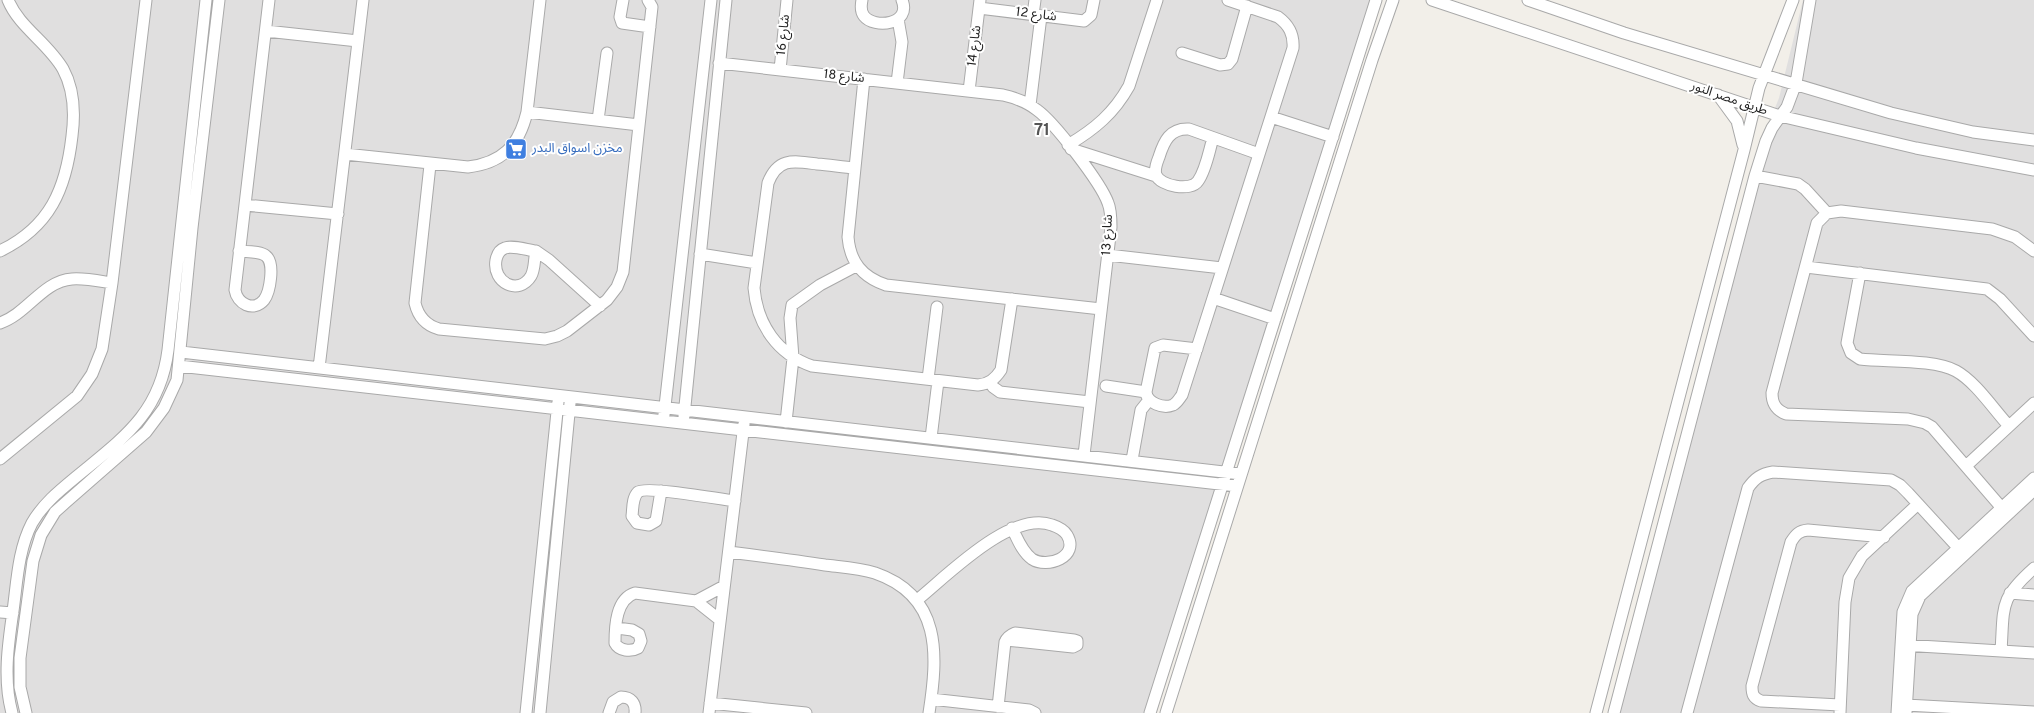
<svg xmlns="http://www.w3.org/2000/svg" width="2034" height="713" viewBox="0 0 2034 713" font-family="Overpass,'Noto Sans Arabic',sans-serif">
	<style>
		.residential { fill: #e0dfdf }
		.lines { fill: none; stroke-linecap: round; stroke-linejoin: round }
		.minor-casing { stroke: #a9a9a9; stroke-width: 13 }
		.minor { stroke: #fff; stroke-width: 11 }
		.labels { text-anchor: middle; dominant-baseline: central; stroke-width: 4; stroke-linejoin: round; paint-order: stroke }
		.street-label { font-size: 13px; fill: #222; stroke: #fff }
		.shop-label { font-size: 13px; fill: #366cbe; stroke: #fff; text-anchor: start }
		.district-label { font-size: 17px; font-weight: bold; fill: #555; stroke: #fff }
	</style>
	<rect width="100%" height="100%" fill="#f2efe9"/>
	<!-- residential -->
	<path class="residential" d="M 0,0 L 1382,0 L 1153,713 L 0,713 Z
		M 1803,0 L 2034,0 L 2034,713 L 1613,713 L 1761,143 L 1779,98 Z"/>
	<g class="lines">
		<!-- minor casing -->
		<g class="minor-casing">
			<path id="minor" d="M 623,0 L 620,17 L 622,23 L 650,27
				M 862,0 C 861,5 860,11 864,16 C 874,29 912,25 902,0
				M 1432,0 L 1780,116 L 1916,148 L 2034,170
				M 1528,0 L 1624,33 L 1891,113 L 1973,132 L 2034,140
				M 979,8 L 1084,21 L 1091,15 L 1094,0
				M 1033,15 L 1035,0
				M 266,31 L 358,41
				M 1182,53 L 1220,65 L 1228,64 L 1232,59 L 1247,6
				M 719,63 L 1003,95 C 1016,98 1027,102 1037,110 C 1054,122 1101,183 1108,203 C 1111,210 1111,218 1111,227 L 1084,455
				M 780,70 L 787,0
				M 864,79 L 848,237 C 850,262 862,277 886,285 L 1101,309
				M 897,83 L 902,42 L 898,19
				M 969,91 L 980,0
				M 1718,95 L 1737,121 L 1743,145
				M 1030,105 L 1041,16
				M 527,112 L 639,125
				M 1271,117 L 1333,137
				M 598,120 L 607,53
				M 1213,138 C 1209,151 1206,170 1198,181 C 1191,192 1160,186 1156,175 C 1154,169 1157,162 1159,157 C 1164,141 1170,128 1189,129 L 1259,154
				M 1068,145 C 1095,129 1114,113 1129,86 L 1157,0
				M 1071,149 L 1156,176
				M 345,154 L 468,167 C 502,163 519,146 527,112 L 540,0
				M 430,165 L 415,303 C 418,316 425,325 439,329 L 545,339 L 557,336 L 567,331 L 607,300 L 617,287 L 623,272 L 652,7 L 648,0
				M 855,168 C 842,167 830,165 817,164 C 794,161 778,157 768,183 L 754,288 C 757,324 777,354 812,366 L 978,385 C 989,384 995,379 1001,370 L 1012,299
				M 1755,176 L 1798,184 L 1805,189 L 1827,213
				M 245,205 L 338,214
				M 0,251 C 50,227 66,189 72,136 C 75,113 74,89 63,69 C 48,43 19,27 8,0
				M 239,251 C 247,252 260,251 266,256 C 275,263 270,292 264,300 C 253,313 237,303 235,290 L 269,0
				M 536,251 C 527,250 513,245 505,248 C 499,250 497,255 496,260 C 492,283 519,296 531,276 C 535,269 534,259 536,251 L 549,260 L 600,306
				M 700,254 L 757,263
				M 1108,255 L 1222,268
				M 1806,267 L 1987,289 L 2000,299 L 2034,336
				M 1860,273 L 1847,343 L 1851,353 L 1860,359 C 1886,362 1935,359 1956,371 C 1976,382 1994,410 2009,426
				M 1213,298 L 1275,319
				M 0,323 C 27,314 43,281 72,279 C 85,278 99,281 112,283
				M 1197,349 L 1163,345 L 1155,348 L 1146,392 C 1147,403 1163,409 1173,405 C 1177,403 1179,399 1182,395 L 1293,48 C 1294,34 1289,25 1278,17 L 1228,0
				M 181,352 L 1241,474
				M 179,366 L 1237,486
				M 319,368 L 363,0
				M 928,379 L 937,307
				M 990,382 L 993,387 L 1000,392 L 1090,402
				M 1106,386 L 1146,392
				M 664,415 L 711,0
				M 684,416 L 726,0
				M 786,422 L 793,358 L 790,318 L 792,305 L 820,285 L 856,266
				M 931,438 L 938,381
				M 0,459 L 77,396 L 92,374 L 102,349 L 112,283 L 146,0
				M 1132,460 L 1141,410 L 1149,400
				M 1966,466 L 2034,403
				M 661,491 L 656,521 L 649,525 L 637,523 L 632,516 C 633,509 632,498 638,492 C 645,486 720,499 735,501
				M 2001,507 L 1932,427 L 1925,423 L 1908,419 L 1786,414 C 1776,410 1772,404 1772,393 L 1817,223 L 1827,213 L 1841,211 L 1992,229 L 2015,237 L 2034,251
				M 729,552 C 761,556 793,560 825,565 C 841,567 859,568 875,573 C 942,596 938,655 929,713
				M 2010,593 L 2034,595
				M 917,600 C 948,575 1011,510 1052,525 C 1058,527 1064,530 1067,535 C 1080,557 1047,569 1032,559 C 1022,552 1017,538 1012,528
				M 696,601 L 724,586
				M 0,612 L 13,613
				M 617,628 L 632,630 L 639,634 L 641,641 L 638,648 C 631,652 619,651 615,643 C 615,626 616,599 635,593 L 696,601 L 720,620
				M 1903,645 L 2034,653
				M 2001,651 C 2004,606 1999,599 2034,568
				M 931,699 L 1029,710 L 1035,713
				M 710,703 L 806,713
				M 1840,705 L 1761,701 C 1753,698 1752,694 1752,686 L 1791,542 C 1796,534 1799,531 1808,530 L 1884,537
				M 1906,705 L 2034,712
				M 998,707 L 1005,642 C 1007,637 1010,635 1015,633 L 1074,640 L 1077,641 L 1077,645 L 1073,647 L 1006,640
				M 12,713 C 3,680 8,645 13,611 C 17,582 18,550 32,523 C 43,504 59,491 76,477 C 122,439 160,414 168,350 L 206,0
				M 26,713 L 20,687 L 20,658 L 33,561 L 41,535 L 55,512 L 65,503 L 146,432 L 164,408 L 177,380 L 192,228 L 219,0
				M 526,713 L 558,402
				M 540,713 L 570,403
				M 609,713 L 613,702 L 621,697 C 631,697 636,703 635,713
				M 709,713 L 744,424
				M 1150,713 L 1376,0
				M 1166,713 L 1372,60 L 1393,0
				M 1596,713 L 1744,150 L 1759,88 L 1793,0
				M 1614,713 L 1755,176 L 1766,141 L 1772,128 L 1787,107 L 1796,83 L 1810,0
				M 1687,713 L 1748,488 C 1755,478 1761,474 1773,472 L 1891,480 L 1900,485 L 1908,493 L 1964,554
				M 1840,713 L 1845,602 L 1849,578 L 1862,556 L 1918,504
				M 1897,713 L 1903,612 L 1912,591 L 2034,478
				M 1906,713 L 1912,614 L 1920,596 L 2034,490"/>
		</g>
		<!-- minor -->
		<use href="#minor" class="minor"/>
	</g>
	<!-- icons -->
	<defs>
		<g id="supermarket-square" transform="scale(1.15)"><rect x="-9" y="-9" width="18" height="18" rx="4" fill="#3f7fe0" stroke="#fff"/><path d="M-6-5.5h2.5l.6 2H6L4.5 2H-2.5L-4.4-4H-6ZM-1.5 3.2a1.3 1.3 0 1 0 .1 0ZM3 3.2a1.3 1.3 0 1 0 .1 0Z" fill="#fff"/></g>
	</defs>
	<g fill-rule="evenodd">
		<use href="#supermarket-square" x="516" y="149"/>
	</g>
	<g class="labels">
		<!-- street labels -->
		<g class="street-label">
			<text transform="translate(1036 15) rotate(7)">شارع 12</text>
			<text transform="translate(784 35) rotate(-84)">شارع 16</text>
			<text transform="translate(975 46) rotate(-83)">شارع 14</text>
			<text transform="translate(844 77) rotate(6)">شارع 18</text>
			<text transform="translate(1729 99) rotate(19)">طريق مصر النور</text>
			<text transform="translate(1108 235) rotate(-87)">شارع 13</text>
		</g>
		<!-- shop labels -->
		<g class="shop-label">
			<text x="532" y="149">مخزن اسواق البدر</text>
		</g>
		<!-- district labels -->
		<g class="district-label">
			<text x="1042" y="131">71</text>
		</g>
	</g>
</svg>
